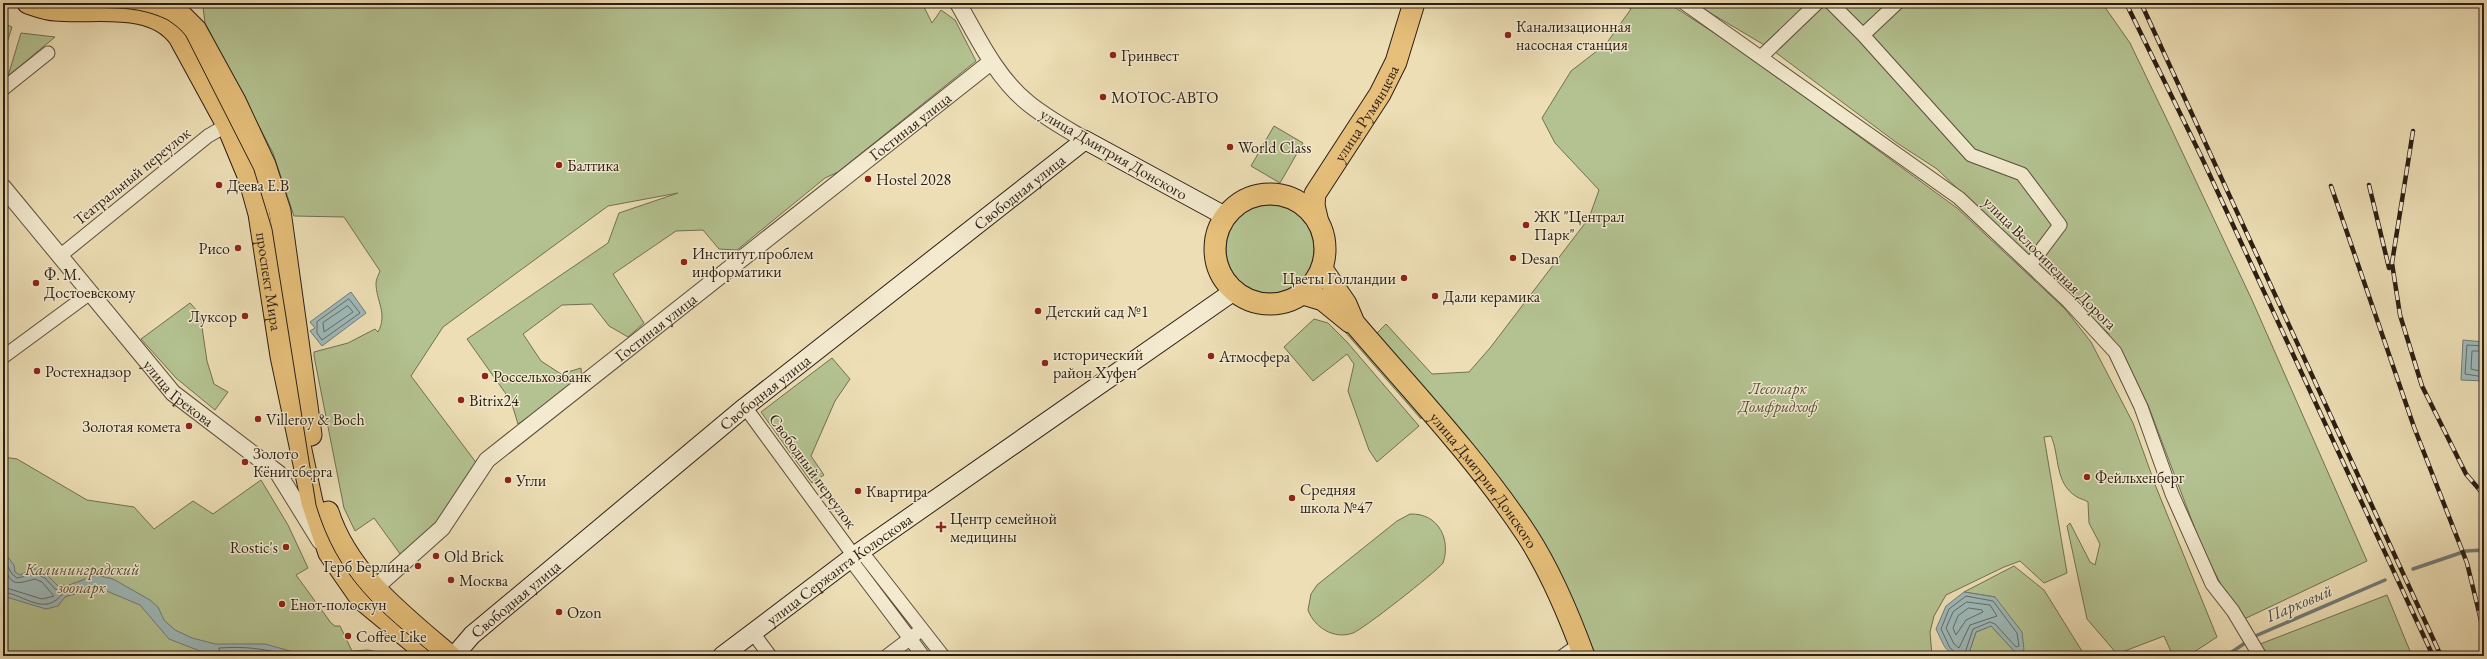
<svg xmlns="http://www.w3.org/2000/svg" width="2487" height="659" viewBox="0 0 2487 659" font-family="'EB Garamond',serif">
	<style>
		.green { fill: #b4c291; stroke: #707052 }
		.water { fill: #9eb9b9; stroke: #707b77 }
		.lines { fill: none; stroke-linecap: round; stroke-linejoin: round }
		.shore { stroke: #646c66; stroke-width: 1 }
		.stream { stroke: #707b77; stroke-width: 3.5 }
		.minor-casing { stroke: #5c4e3c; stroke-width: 15 }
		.tertiary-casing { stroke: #5c4e3c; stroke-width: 18 }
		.secondary-casing { stroke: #2b1e14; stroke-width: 20 }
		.primary-casing { stroke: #2b1e14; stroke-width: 23 }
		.minor { stroke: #f3eacf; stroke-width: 13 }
		.tertiary { stroke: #f3eacf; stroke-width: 16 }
		.secondary { stroke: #f3eacf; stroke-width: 18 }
		.primary { stroke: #e6bf7a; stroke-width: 21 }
		.tram { stroke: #2b1e14; stroke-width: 1 }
		.rail-casing { stroke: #2b1e14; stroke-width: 4.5 }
		.rail { stroke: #f3eacf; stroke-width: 3; stroke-dasharray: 9; stroke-linecap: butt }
		.poi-dot { fill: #8f2418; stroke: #f3eacf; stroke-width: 1.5 }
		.labels { text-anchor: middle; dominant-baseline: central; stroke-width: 3; stroke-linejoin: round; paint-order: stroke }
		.poi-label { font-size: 16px; fill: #2b1e14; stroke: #f3eacf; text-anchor: start }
		.street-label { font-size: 16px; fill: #2b1e14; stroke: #f3eacf }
		.park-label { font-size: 16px; font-style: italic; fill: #544f3a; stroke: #f3eacf }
		.water-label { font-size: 17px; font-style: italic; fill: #4e4c46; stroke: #f3eacf }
	</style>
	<rect width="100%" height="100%" fill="#eddeb5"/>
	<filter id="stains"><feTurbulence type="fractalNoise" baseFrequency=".005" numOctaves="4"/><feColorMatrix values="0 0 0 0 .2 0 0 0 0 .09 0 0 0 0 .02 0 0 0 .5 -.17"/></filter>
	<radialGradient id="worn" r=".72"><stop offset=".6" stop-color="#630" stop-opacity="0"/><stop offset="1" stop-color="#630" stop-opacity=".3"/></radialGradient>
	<!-- green -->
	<path class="green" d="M 205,3 L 922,3 L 932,23 L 941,10 L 955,20 L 976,61 L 838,172 L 825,178 L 737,250 L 719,249 L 703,230 L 676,231 L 613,274 L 644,323 L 628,337 L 609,326 L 592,304 L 562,305 L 523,334 L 541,361 L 561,374 L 581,368 L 582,379 L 518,424 L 511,401 L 467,339 L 608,243 L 619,213 L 678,193 L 608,206 L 443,327 L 411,376 L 481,469 L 406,562 L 374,518 L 355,531 L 344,508 L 314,356 L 314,352 L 348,343 L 375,329 L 378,332 C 388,314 376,301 376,283 C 376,279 379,274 380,271 L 344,217 L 294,216 L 273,153 L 205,23 L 203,7 Z
		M 1621,3 L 1668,3 L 1742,51 L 1957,208 L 2065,309 L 2091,342 L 2133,423 L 2156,487 L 2217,637 L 2188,656 L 2173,656 L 2164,636 L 2117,654 L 2087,619 L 2067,526 L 2070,523 L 2090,562 L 2095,565 L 2100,544 L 2089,523 L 2088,502 C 2084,499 2080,499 2077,497 C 2054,483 2060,456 2051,436 L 2044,437 L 2067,573 L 2044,583 L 2020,561 L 2004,567 L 1946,595 L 1934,616 L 1930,632 L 1932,656 L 1594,656 L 1563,582 L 1376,334 L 1386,324 L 1432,374 L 1469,372 L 1490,348 L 1589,218 L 1599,190 L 1555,143 L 1542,118 L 1571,71 L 1606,44 L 1631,9 Z
		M 1698,3 L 2102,3 L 2130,43 L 2169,124 L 2252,300 L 2367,561 L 2240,621 L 2203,550 L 2148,405 L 2108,333 L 1937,169 L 1897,143 L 1771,49 L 1697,5 Z
		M 3,23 L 12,27 L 3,55 Z
		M 21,33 L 55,37 L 8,76 Z
		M 1274,126 L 1303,143 L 1280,183 L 1251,166 Z
		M1226 249a44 44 0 1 1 88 0a44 44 0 1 1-88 0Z
		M 190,303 L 200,314 L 207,361 L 214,384 L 228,392 L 215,410 L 176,378 L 141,339 Z
		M 1334,315 L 1422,408 L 1421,419 L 1333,318 Z
		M 1314,319 L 1328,323 L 1347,342 L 1419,426 L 1377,462 L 1369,450 L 1348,391 L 1354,364 L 1347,354 L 1313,381 L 1284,347 Z
		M 832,358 L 850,379 L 835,401 L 811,456 L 824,475 L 812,483 L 761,412 Z
		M 3,457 L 17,459 L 87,500 L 134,507 L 154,529 L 193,501 L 213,514 L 261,480 L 288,525 L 308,568 L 296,575 L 331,623 L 335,626 L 340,626 L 352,651 L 368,650 L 400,656 L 3,656 Z
		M 1410,514 C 1439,513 1451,540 1443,563 C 1435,573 1362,630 1353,633 C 1334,640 1314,627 1308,610 L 1311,594 L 1317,585 L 1397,521 Z
		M 2014,566 L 2044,590 L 2085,656 L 1968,656 L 1976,632 L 1991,626 L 2017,654 L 1995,597 L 1964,592 Z
		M 2387,595 L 2412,656 L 2263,656 L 2255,646 Z"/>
	<!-- water -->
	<path class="water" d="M 351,292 L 366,313 L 322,346 L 310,331 L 315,328 L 310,322 Z
		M 2463,340 L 2484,342 L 2484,381 L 2461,380 Z
		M 3,551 L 14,565 L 15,572 L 20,575 C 24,574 27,570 31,569 C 41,567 52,580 58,586 L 69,585 L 96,575 L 113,579 L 150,600 L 158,607 L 164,620 L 175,630 L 192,638 L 215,644 L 265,644 L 308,656 L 223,656 L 200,651 L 169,639 L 140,605 L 97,587 L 65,597 L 58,606 L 46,609 L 3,596 Z
		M 1964,592 L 1995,597 L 2022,632 L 2024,650 L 2017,654 L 1991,626 L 1976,632 L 1968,656 C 1945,656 1945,647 1936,629 L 1946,606 Z"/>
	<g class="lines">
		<!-- shore -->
		<path class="shore" d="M 349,299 L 360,313 L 322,340 L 317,333 L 317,322 Z
			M 348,306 L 353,312 L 324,332 L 323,323 Z
			M 2484,346 L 2467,345 L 2465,374 L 2484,377
			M 2484,351 L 2472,351 L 2471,369 L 2484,372
			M 3,558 L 12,574 L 17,578 L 36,574 L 45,578 L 55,589 L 64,592 C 45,618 26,595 3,592
			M 3,566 C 13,587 15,584 35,579 L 42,582 L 54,596 L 42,599 L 3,587
			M 1967,602 L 1990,605 L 1997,616 L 1970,625 L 1959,648 L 1954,644 L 1946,628 L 1953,612 Z
			M 1969,608 L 1982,610 L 1983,612 L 1966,620 L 1956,635 L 1953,628 L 1958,616 Z
			M 220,656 L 219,648 C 247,646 265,649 292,656
			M 225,656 L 227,652 L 246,652 L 273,656
			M 1956,656 L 1955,652 L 1950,648 L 1941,629 L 1949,609 L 1966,596 L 1993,601 L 2017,633 L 2019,646 L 2016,647 L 1995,624 L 1990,622 L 1973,629 L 1964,656"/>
		<!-- stream -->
		<path class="stream" d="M 2413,569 L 2466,551 L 2484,550
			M 2253,637 L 2385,580
			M 2226,656 L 2248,641"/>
		<!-- minor casing -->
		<g class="minor-casing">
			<path id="minor" d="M 1684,3 L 1959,198 L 2068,301 L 2115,352 L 2141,407 L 2172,494 L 2212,584 L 2233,611 L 2260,656
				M 1831,3 L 1863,35
				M 1897,3 L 1863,35 L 1971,155 L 2022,174 L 2060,225 L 2030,265
				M 1762,56 L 1817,3
				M 3,89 L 48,53
				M 61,255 L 208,136 L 227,125
				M 3,357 L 90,293
				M 745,407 L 854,556
				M 861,551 L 943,656
				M 850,559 L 923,656
				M 753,633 L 770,656
				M 887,656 L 916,634
				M 1563,656 L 1580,644"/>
		</g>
		<!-- tertiary casing -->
		<g class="tertiary-casing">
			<g id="tertiary">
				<path d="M 958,3 C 978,38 996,77 1028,103 C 1045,117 1065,128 1085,140"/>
				<path id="s1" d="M 3,187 L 173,393 L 278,473 L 320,541"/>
				<path id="s2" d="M 367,595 L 442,528 L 487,460 L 991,62"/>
			</g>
		</g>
		<!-- secondary casing -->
		<g class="secondary-casing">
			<g id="secondary">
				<path id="s3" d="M 454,656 L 472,635 L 745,407 L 1085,140 L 1225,216"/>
				<path id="s4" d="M 722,656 L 854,556 L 1234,291"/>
			</g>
		</g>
		<!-- primary casing -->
		<g class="primary-casing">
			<g id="primary">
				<path id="s5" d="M 28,3 C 37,6 46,10 55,10 C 96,14 152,0 179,37 L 227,125 L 249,178 L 259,214 L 281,356 L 312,502 L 329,553 L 361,599 L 430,656"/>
				<path d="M 161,3 L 176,10 L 196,30 L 235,101 L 265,165 L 280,211 L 311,435"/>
				<circle cx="1270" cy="249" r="55"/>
				<path id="s6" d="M 1317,218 L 1314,205 L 1315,194 L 1380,94 L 1396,62 L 1414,3"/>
				<path id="s7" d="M 1322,269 L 1346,304 L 1354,323 C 1413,392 1477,459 1527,535 C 1551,572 1569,615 1584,656"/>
				<path d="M 1303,294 L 1323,300 L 1350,322"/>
				<path d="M 328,512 C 348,574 402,615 450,656"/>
			</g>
		</g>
		<!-- minor -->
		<use href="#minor" class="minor"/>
		<!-- tertiary -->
		<use href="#tertiary" class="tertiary"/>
		<!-- secondary -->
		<use href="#secondary" class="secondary"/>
		<!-- primary -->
		<use href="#primary" class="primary"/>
		<!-- tram -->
		<path class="tram" d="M 51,3 C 95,13 127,0 168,20 C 175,25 181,29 186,36 L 254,170 L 272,229 L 316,505 C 338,578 378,610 435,656"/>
		<!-- rail casing -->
		<g class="rail-casing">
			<path id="rail" d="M 2126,3 L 2201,156 L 2433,656
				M 2141,3 L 2441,656
				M 2413,131 L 2392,263 L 2400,315 L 2422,386 L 2466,474 L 2484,495
				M 2369,185 L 2389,268
				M 2331,186 L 2414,427 L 2467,563 L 2484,633"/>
		</g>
		<!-- rail -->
		<use href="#rail" class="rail"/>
	</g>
	<!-- markers -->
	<g class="poi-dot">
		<circle cx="1508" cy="35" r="4"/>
		<circle cx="1113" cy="55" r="4"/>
		<circle cx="1103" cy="97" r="4"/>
		<circle cx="1230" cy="147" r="4"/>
		<circle cx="559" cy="165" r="4"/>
		<circle cx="868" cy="179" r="4"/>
		<circle cx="219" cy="185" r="4"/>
		<circle cx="1526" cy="225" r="4"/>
		<circle cx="238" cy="248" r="4"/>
		<circle cx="1513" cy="258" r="4"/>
		<circle cx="684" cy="262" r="4"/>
		<circle cx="1404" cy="278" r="4"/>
		<circle cx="36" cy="283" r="4"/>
		<circle cx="1435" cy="296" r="4"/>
		<circle cx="1038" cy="311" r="4"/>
		<circle cx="245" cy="316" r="4"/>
		<circle cx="1211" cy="356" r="4"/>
		<circle cx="1045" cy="363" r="4"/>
		<circle cx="37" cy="371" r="4"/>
		<circle cx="485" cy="376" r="4"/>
		<circle cx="461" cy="400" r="4"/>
		<circle cx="258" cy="419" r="4"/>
		<circle cx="189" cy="426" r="4"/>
		<circle cx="245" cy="462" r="4"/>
		<circle cx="2087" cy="477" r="4"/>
		<circle cx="508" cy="480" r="4"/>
		<circle cx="858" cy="491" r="4"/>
		<circle cx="1292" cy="498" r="4"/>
		<path d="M939 521h4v4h4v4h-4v4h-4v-4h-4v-4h4z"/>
		<circle cx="286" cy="547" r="4"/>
		<circle cx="436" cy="556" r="4"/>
		<circle cx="418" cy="566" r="4"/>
		<circle cx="451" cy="580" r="4"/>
		<circle cx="282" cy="604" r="4"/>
		<circle cx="559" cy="612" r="4"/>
		<circle cx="348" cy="636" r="4"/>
	</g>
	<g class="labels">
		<!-- poi labels -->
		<g class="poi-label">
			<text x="1516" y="26">Канализационная<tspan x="1516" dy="18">насосная станция</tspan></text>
			<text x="1121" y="55">Гринвест</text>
			<text x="1111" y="97">МОТОС-АВТО</text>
			<text x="1238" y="147">World Class</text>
			<text x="567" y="165">Балтика</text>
			<text x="876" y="179">Hostel 2028</text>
			<text x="227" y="185">Деева Е.В</text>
			<text x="1534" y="216">ЖК "Централ<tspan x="1534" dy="18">Парк"</tspan></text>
			<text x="230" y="248" text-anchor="end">Рисо</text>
			<text x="692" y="253">Институт проблем<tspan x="692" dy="18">информатики</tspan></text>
			<text x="1521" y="258">Desan</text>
			<text x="44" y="274">Ф. М.<tspan x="44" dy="18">Достоевскому</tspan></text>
			<text x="1396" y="278" text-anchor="end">Цветы Голландии</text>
			<text x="1443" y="296">Дали керамика</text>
			<text x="1046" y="311">Детский сад №1</text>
			<text x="237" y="316" text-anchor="end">Луксор</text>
			<text x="1053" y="354">исторический<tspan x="1053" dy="18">район Хуфен</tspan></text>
			<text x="1219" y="356">Атмосфера</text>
			<text x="45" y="371">Ростехнадзор</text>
			<text x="493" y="376">Россельхозбанк</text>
			<text x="469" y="400">Bitrix24</text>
			<text x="266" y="419">Villeroy &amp; Boch</text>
			<text x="181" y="426" text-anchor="end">Золотая комета</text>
			<text x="253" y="453">Золото<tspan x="253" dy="18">Кёнигсберга</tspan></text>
			<text x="2095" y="477">Фейльхенберг</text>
			<text x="516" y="480">Угли</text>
			<text x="1300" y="489">Средняя<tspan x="1300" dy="18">школа №47</tspan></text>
			<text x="866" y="491">Квартира</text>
			<text x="950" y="518">Центр семейной<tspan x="950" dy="18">медицины</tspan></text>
			<text x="278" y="547" text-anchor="end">Rostic's</text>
			<text x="444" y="556">Old Brick</text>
			<text x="410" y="566" text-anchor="end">Герб Берлина</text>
			<text x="459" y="580">Москва</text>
			<text x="290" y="604">Енот-полоскун</text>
			<text x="567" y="612">Ozon</text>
			<text x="356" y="636">Coffee Like</text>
		</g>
		<!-- street labels -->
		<g class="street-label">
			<text stroke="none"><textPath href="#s6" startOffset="120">улица Румянцева</textPath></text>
			<text stroke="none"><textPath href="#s2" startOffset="721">Гостиная улица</textPath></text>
			<text transform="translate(1114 154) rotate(30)">улица Дмитрия Донского</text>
			<text transform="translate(132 176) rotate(-39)">Театральный переулок</text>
			<text stroke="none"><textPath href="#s3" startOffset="732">Свободная улица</textPath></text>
			<text transform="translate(2050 263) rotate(45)">улица Велосипедная Дорога</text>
			<text stroke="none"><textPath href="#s5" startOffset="423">проспект Мира</textPath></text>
			<text stroke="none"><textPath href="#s2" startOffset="397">Гостиная улица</textPath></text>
			<text stroke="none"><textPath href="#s1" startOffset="271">улица Грекова</textPath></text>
			<text stroke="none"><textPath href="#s3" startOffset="408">Свободная улица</textPath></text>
			<text transform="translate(813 471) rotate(54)">Свободный переулок</text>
			<text stroke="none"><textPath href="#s7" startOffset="267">улица Дмитрия Донского</textPath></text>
			<text stroke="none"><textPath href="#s4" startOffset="146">улица Сержанта Колоскова</textPath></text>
			<text stroke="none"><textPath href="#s3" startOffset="84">Свободная улица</textPath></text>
		</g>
		<!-- park labels -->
		<g class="park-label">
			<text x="1778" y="388">Лесопарк<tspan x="1778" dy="18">Домфридхоф</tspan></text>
			<text x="82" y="569">Калининградский<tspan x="82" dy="18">зоопарк</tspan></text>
		</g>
		<!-- water labels -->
		<g class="water-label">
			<text transform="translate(2299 603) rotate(-23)">Парковый</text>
		</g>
	</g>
	<!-- margin -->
	<rect width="2487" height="659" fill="none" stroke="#eddeb5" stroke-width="16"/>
	<rect x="4" y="4" width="2479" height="651" fill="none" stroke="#2b1e14" stroke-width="2"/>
	<rect x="8" y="8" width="2471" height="643" fill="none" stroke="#2b1e14"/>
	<rect width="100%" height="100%" filter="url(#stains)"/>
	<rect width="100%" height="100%" fill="url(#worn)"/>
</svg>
